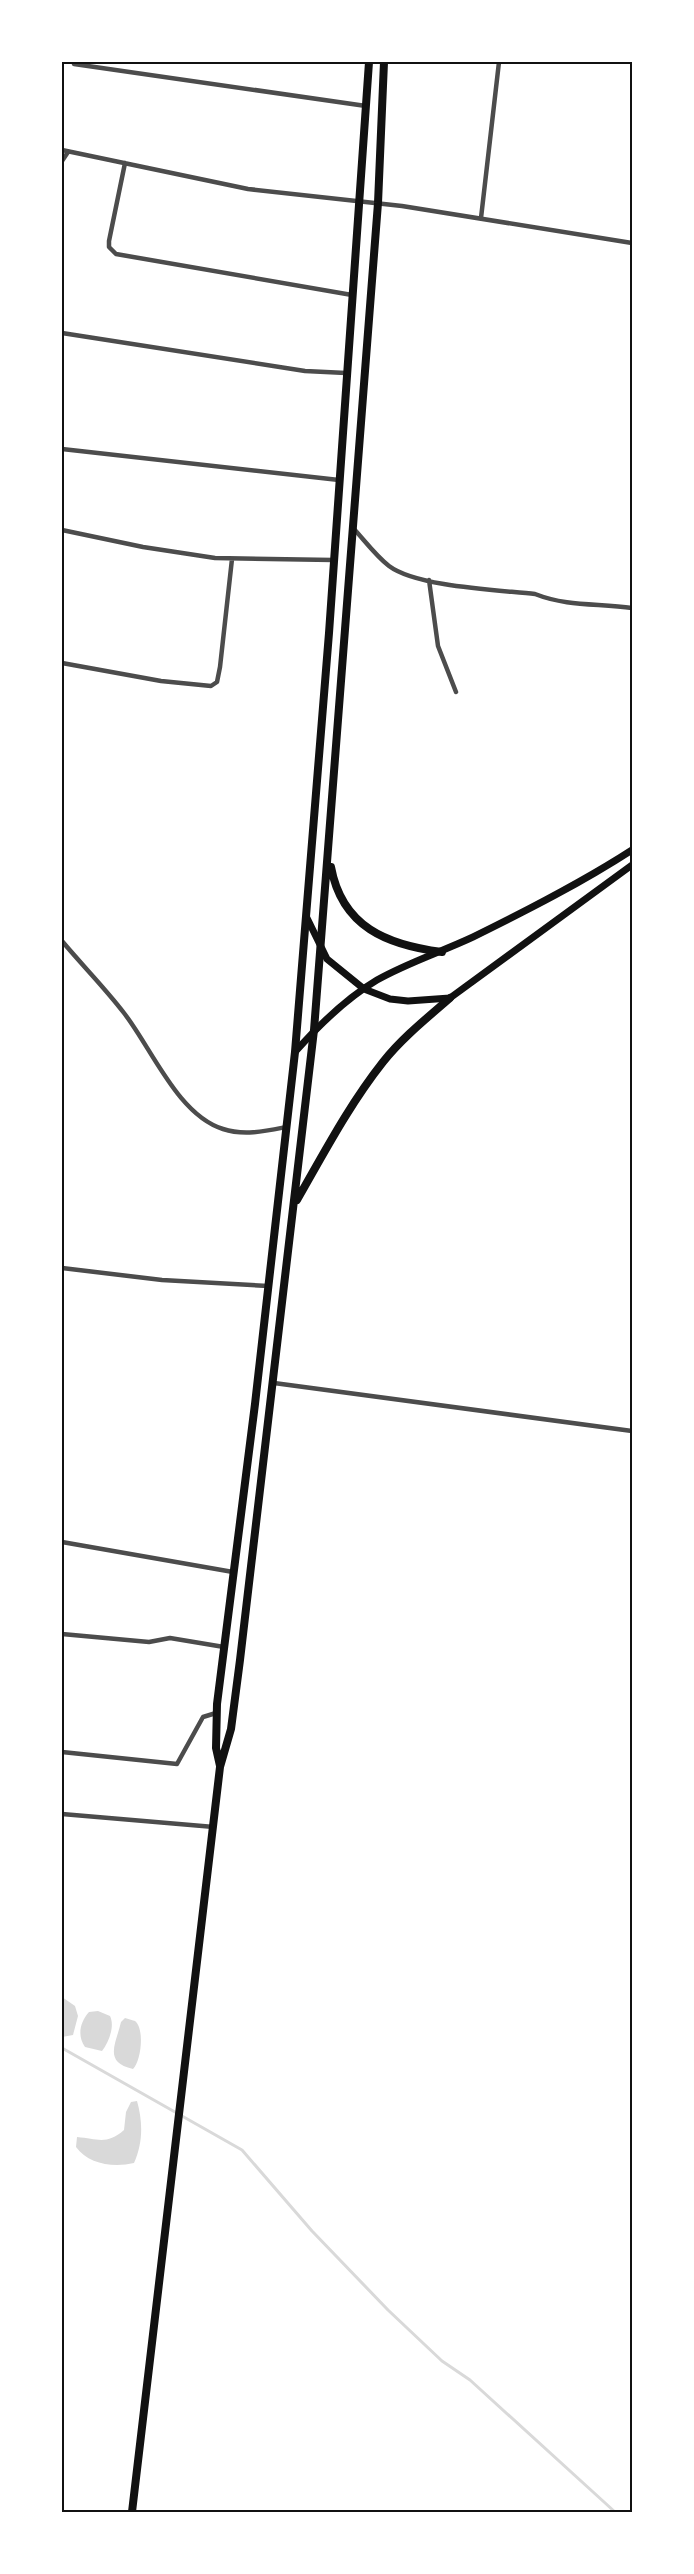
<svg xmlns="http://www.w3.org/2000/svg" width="694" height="2574" viewBox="0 0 694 2574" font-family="Mulish,sans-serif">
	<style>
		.water { fill: #d9d9d9 }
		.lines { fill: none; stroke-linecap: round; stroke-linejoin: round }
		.stream { stroke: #d9d9d9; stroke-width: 3 }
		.minor { stroke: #4c4c4c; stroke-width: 4.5 }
		.secondary { stroke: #111; stroke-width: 7 }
		.trunk { stroke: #111; stroke-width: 8 }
		.neatline { fill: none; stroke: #111; stroke-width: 2 }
	</style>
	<rect width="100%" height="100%" fill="#fff"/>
	<!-- water -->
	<path class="water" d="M 62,1997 L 75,2006 L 78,2016 L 73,2035 L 62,2037 Z
		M 98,2011 L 110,2016 C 115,2026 109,2042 102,2051 L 85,2047 C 77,2036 80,2022 89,2012 Z
		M 125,2018 C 126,2018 134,2021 135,2021 C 145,2029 141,2061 133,2069 C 103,2062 116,2044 121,2022 Z
		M 137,2101 C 143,2122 143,2143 134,2163 C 113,2168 88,2164 76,2147 L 77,2137 C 98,2139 107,2145 124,2130 L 126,2112 L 131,2102 Z"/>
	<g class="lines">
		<!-- stream -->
		<path class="stream" d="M 62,2048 L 242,2150 L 312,2231 L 388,2310 L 442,2361 L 470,2380 L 615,2512"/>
		<!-- minor -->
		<path class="minor" d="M 74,64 L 366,106
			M 62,150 L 248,189 L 402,206 L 632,243
			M 62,161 L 68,152
			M 125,163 L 109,241 L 109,247 L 116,254 L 352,295
			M 481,218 L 499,62
			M 62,333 L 305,371 L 346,373
			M 62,449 L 339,480
			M 354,529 C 365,541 376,556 389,566 C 417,587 499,590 535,594 C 568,607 599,603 632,608
			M 62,530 L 143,547 L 215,558 L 333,560
			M 429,580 L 438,646 L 456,692
			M 62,663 L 161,681 L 211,686 L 217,682 L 220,667 L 232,559
			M 62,941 C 82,965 105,988 124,1013 C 152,1049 178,1115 223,1129 C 244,1136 266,1131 286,1127
			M 62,1268 L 162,1280 L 268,1286
			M 274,1383 L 632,1431
			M 62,1542 L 233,1572
			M 62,1634 L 149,1642 L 170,1638 L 224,1647
			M 62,1752 L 177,1764 L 203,1717 L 216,1713
			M 62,1814 L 214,1827"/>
		<!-- secondary -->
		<path class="secondary" d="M 307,918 L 327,959 L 364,989 L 390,999 L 408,1001 L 450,998 L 632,865
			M 295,1052 C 319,1025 345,999 377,980 C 407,963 441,952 473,937 C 528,910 581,883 632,850"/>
		<!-- trunk -->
		<path class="trunk" d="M 331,867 C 342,927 387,945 442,952
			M 297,1200 C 324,1153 349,1105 383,1062 C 402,1038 427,1018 450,998
			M 220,1766 L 216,1748 L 217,1704 L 255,1404 L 295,1052 L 329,633 L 369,62
			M 132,2512 L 220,1767 L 231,1729 L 240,1660 L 314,1030 L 378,203 L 384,62"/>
	</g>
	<!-- border -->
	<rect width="694" height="2574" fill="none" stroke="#ffffff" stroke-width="126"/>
	<rect x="63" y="63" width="568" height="2448" class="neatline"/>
</svg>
